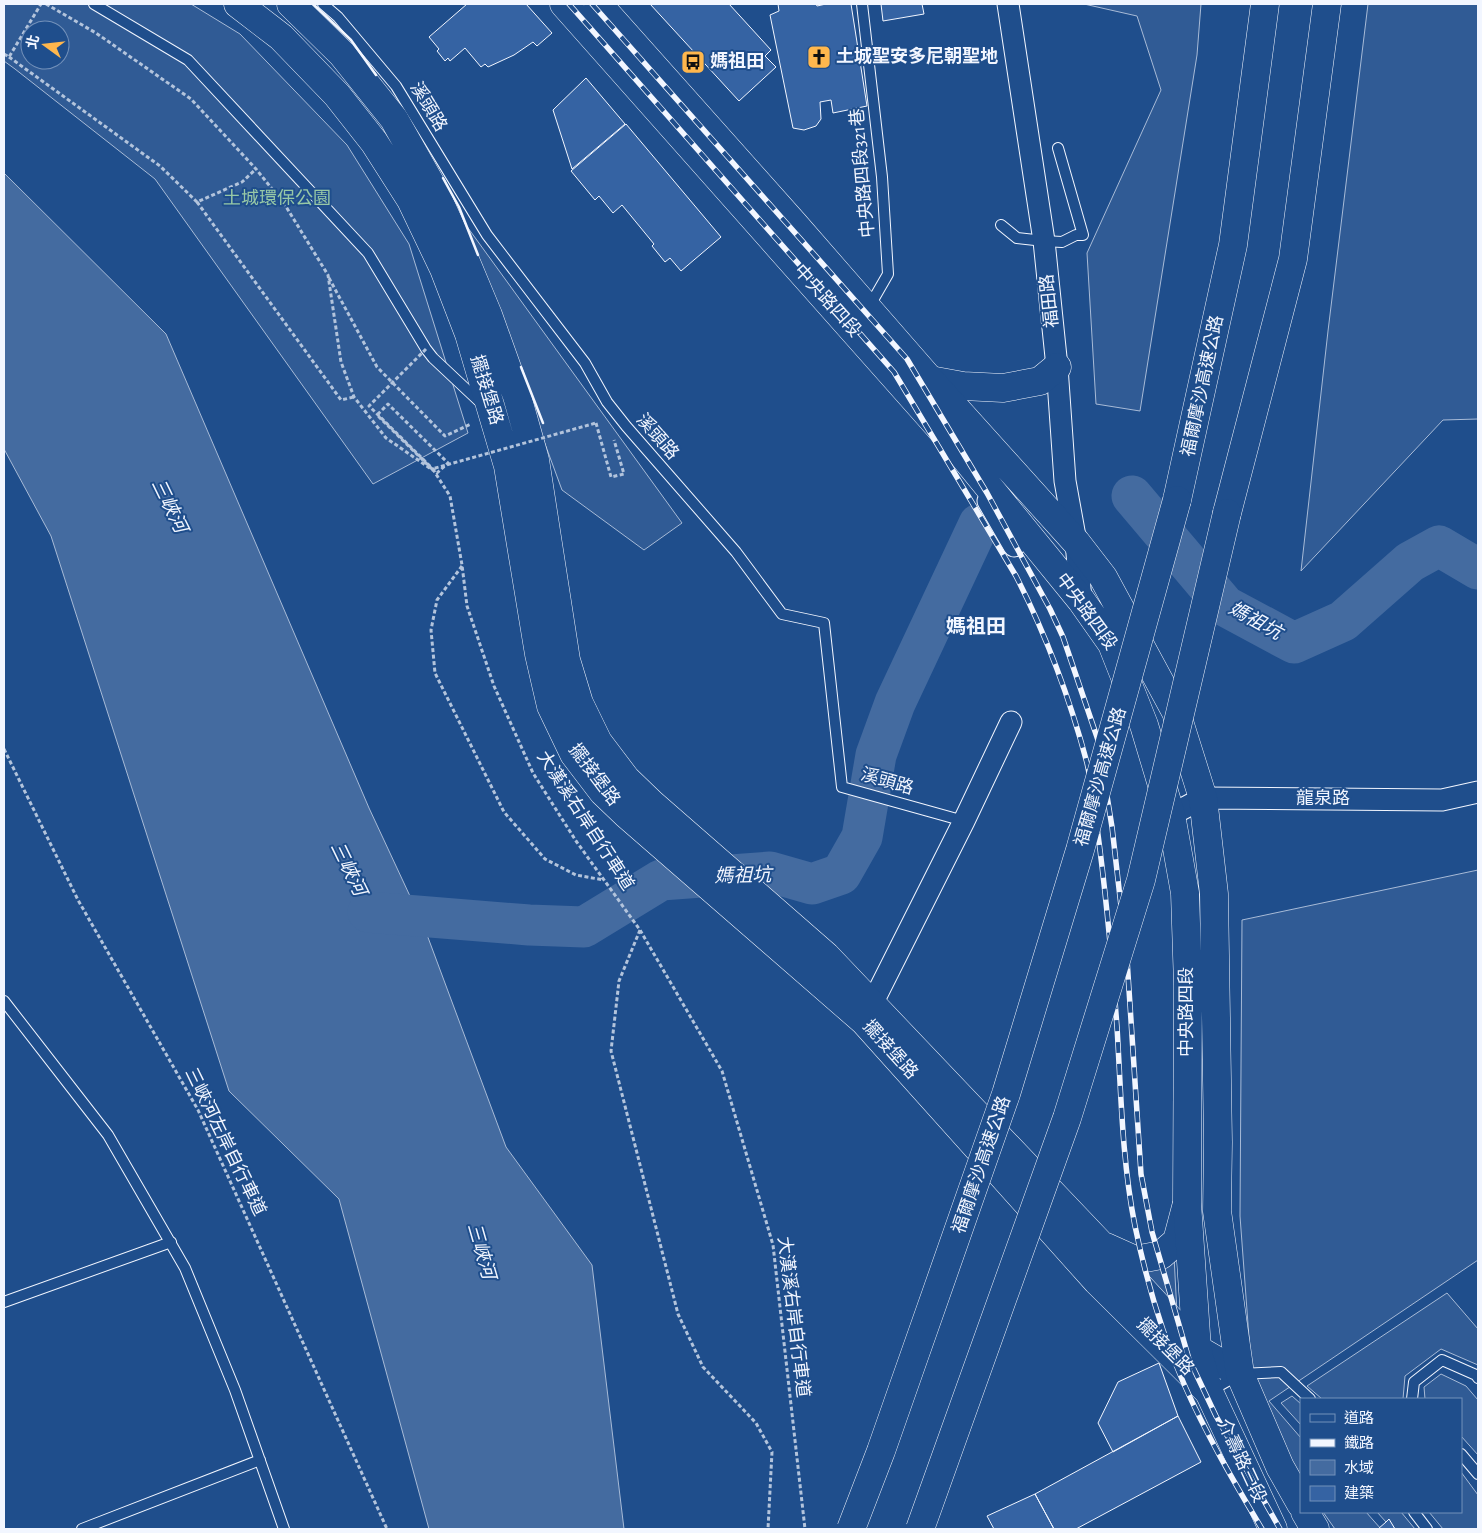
<svg xmlns="http://www.w3.org/2000/svg" width="1482" height="1533" viewBox="0 0 1482 1533" font-family="'Alegreya Sans','Noto Sans TC',sans-serif">
	<style>
		.built { fill: #305b95; stroke: #a8bbd7; fill-rule: evenodd }
		.water { fill: #446ba0; stroke: #a8bbd7 }
		.lines { fill: none; stroke-linecap: round; stroke-linejoin: round }
		.river { stroke: #446ba0; stroke-width: 41 }
		.building { fill: #3563a3; stroke: #f2f6ff }
		.lane-casing { stroke: #f2f6ff; stroke-width: 12 }
		.street-casing { stroke: #f2f6ff; stroke-width: 23 }
		.secondary-casing { stroke: #f2f6ff; stroke-width: 29 }
		.primary-casing { stroke: #f2f6ff; stroke-width: 29 }
		.highway-casing { stroke: #f2f6ff; stroke-width: 29 }
		.path { stroke: #b3c4dc; stroke-width: 3; stroke-dasharray: 4 2.5; stroke-linecap: butt }
		.lane { stroke: #1f4e8c; stroke-width: 10 }
		.street { stroke: #1f4e8c; stroke-width: 21 }
		.secondary { stroke: #1f4e8c; stroke-width: 28 }
		.primary { stroke: #1f4e8c; stroke-width: 28 }
		.highway { stroke: #1f4e8c; stroke-width: 28 }
		.rail-casing { stroke: #f2f6ff; stroke-width: 5.5 }
		.rail { stroke: #1f4e8c; stroke-width: 4; stroke-dasharray: 11; stroke-linecap: butt }
		.highway-bridge-casing { stroke: #f2f6ff; stroke-width: 29; stroke-linecap: butt }
		.path-bridge { stroke: #b3c4dc; stroke-width: 3; stroke-dasharray: 4 2.5; stroke-linecap: butt }
		.highway-bridge { stroke: #1f4e8c; stroke-width: 28 }
		.wall { stroke: #f2f6ff; stroke-width: 2.5 }
		.labels { text-anchor: middle; dominant-baseline: central; stroke-width: 4; stroke-linejoin: round; paint-order: stroke }
		.poi-label { font-size: 18px; font-weight: bold; fill: #f2f6ff; stroke: #1f4e8c; text-anchor: start }
		.street-label { font-size: 18px; fill: #f2f6ff; stroke: #1f4e8c }
		.park-label { font-size: 18px; fill: #97c8a6; stroke: #1f4e8c }
		.water-label { font-size: 19px; font-style: italic; fill: #f2f6ff; stroke: #1f4e8c }
		.quarter-label { font-size: 20px; font-weight: bold; fill: #f2f6ff; stroke: #1f4e8c }
	</style>
	<rect width="100%" height="100%" fill="#1f4e8c"/>
	<!-- built -->
	<path class="built" d="M 4,4 L 191,4 L 240,34 L 347,145 L 409,244 L 468,433 L 373,484 L 155,179 L 15,69 L 4,61 ZM 30,30 L 60,30 L 60,60 L 30,60 Z
		M 1084,4 L 1201,4 L 1197,55 L 1140,411 L 1096,404 L 1087,253 L 1161,90 L 1137,16 Z
		M 1368,4 L 1478,4 L 1478,419 L 1443,420 L 1301,571 L 1328,331 Z
		M 463,221 L 682,523 L 644,550 L 562,490 Z
		M 1478,870 L 1478,1260 L 1269,1401 L 1301,1438 L 1301,1479 L 1252,1378 L 1240,1216 L 1242,920 Z
		M 1174,1256 L 1177,1313 L 1144,1270 Z
		M 1447,1293 L 1478,1329 L 1478,1365 L 1441,1349 L 1405,1376 L 1403,1399 L 1322,1399 L 1307,1386 Z
		M 1441,1374 L 1466,1386 L 1478,1400 L 1478,1455 L 1461,1436 L 1461,1399 L 1425,1399 L 1424,1387 Z
		M 1292,1396 L 1301,1404 L 1301,1425 L 1281,1403 Z
		M 1461,1472 L 1478,1495 L 1478,1529 L 1443,1529 L 1429,1512 L 1461,1512 Z
		M 1323,1512 L 1366,1512 L 1381,1529 L 1335,1529 Z
		M 1377,1512 L 1401,1512 L 1415,1529 L 1395,1529 L 1389,1520 L 1386,1522 Z"/>
	<!-- water -->
	<path class="water" d="M 4,173 L 166,334 L 369,808 L 423,924 L 506,1147 L 592,1265 L 624,1529 L 429,1529 L 339,1199 L 229,1091 L 51,536 L 4,449 Z"/>
	<g class="lines">
		<!-- river -->
		<path class="river" d="M 1132,496 L 1225,606 L 1294,643 L 1343,621 L 1410,562 L 1439,546 L 1478,569
			M 368,912 L 529,925 L 584,927 L 661,880 L 770,872 L 812,884 L 841,874 L 862,837 L 876,755 L 895,703 L 979,524"/>
	</g>
	<!-- building -->
	<path class="building" d="M 467,4 L 526,4 L 552,33 L 537,46 L 533,42 L 514,55 L 488,67 L 485,64 L 481,67 L 465,48 L 450,61 L 448,58 L 445,61 L 437,51 L 439,49 L 429,37 Z
		M 650,4 L 729,4 L 771,50 L 765,56 L 776,67 L 739,101 Z
		M 778,4 L 816,4 L 817,6 L 826,4 L 851,4 L 867,106 L 833,113 L 831,100 L 820,102 L 821,119 L 816,126 L 804,130 L 793,128 L 770,15 L 779,11 Z
		M 881,4 L 922,4 L 924,14 L 883,21 Z
		M 586,78 L 625,124 L 572,169 L 553,110 Z
		M 626,124 L 721,237 L 681,271 L 670,258 L 665,262 L 652,246 L 654,244 L 622,205 L 613,213 L 599,196 L 595,200 L 571,171 Z
		M 1159,1363 L 1178,1416 L 1113,1452 L 1098,1423 L 1118,1382 Z
		M 1178,1416 L 1201,1462 L 1076,1529 L 1054,1529 L 1035,1494 Z
		M 1035,1494 L 1054,1529 L 994,1529 L 987,1516 Z
		M 1389,1519 L 1395,1529 L 1378,1529 L 1386,1522 Z"/>
	<g class="lines">
		<!-- lane casing -->
		<g class="lane-casing">
			<path id="lane" d="M 94,4 L 188,60 L 368,253 L 426,349 L 433,358 L 482,404
				M 323,4 L 338,17 L 396,86 L 487,235 L 585,363 L 607,402 L 626,426 L 736,552 L 782,614 L 824,623 L 842,787 L 964,821
				M 862,4 L 882,177 L 888,274 L 869,307
				M 1001,225 L 1017,238 L 1044,241 L 1062,242 L 1076,235 L 1083,235 L 1058,148
				M 4,1001 L 108,1135 L 185,1268 L 235,1390 L 284,1529
				M 4,1302 L 171,1242
				M 1210,1391 L 1240,1374 L 1281,1372 L 1310,1399
				M 1412,1399 L 1414,1382 L 1442,1360 L 1476,1375 L 1478,1378
				M 1461,1454 L 1478,1474
				M 1414,1512 L 1427,1529
				M 82,1529 L 260,1460"/>
		</g>
		<!-- street casing -->
		<g class="street-casing">
			<path id="street" d="M 1008,4 L 1044,241 L 1057,367 L 1065,481 L 1076,542 L 1081,600
				M 988,501 L 1014,546
				M 1171,815 L 1203,798 L 1442,800 L 1478,792
				M 866,1016 L 964,821 L 1011,722"/>
		</g>
		<!-- secondary casing -->
		<g class="secondary-casing">
			<path id="secondary" d="M 238,4 L 281,37 L 337,95 L 374,142 L 411,200 L 444,269 L 469,334 L 508,466 L 539,654 L 551,706 L 574,754 L 603,792 L 626,814 L 864,1021 L 1097,1281 L 1209,1392
				M 291,4 L 342,54 L 394,119 L 433,188 L 458,243 L 488,315 L 517,396 L 535,460 L 566,660 L 579,703 L 598,742 L 626,779 L 652,804 L 826,956 L 1102,1246 L 1197,1349 L 1240,1374
				M 930,380 L 963,386 L 1003,388 L 1040,381 L 1057,367
				M 1106,1247 L 1135,1260 L 1161,1255 L 1177,1241 L 1186,1207"/>
		</g>
		<!-- primary casing -->
		<g class="primary-casing">
			<path id="primary" d="M 564,4 L 948,437 L 1081,600 L 1112,644 L 1144,725 L 1171,815 L 1185,893 L 1188,985 L 1187,1203 L 1197,1349 L 1209,1392 L 1273,1529
				M 598,4 L 794,224 L 930,380 L 1076,542 L 1103,577 L 1176,712 L 1203,798 L 1214,894 L 1218,1142 L 1217,1211 L 1240,1374 L 1280,1467 L 1301,1504
				M 1305,1512 L 1315,1529"/>
		</g>
		<!-- highway casing -->
		<g class="highway-casing">
			<path id="highway" d="M 1177,500 L 1233,245 L 1265,4
				M 1227,513 L 1293,259 L 1327,4"/>
		</g>
		<!-- path -->
		<path class="path" d="M 46,4 L 96,33 L 191,99 L 256,169 L 285,205 L 328,275 L 341,362 L 354,397 L 386,438 L 434,471 L 450,496 L 462,565 L 467,606 L 494,686 L 533,773 L 576,841 L 640,930 L 722,1071 L 773,1245 L 805,1529
			M 4,54 L 9,57 L 41,4
			M 9,57 L 160,166 L 197,202 L 242,182 L 256,169
			M 197,202 L 341,400 L 354,397
			M 329,278 L 377,367 L 445,436 L 471,424
			M 596,423 L 611,477 L 624,474 L 614,440
			M 462,566 L 437,600 L 431,630 L 435,673 L 504,812 L 545,859 L 576,875 L 604,880
			M 4,749 L 78,900 L 198,1110 L 387,1529
			M 640,930 L 619,981 L 611,1051 L 678,1314 L 703,1367 L 756,1423 L 772,1452 L 768,1529"/>
		<!-- lane -->
		<use href="#lane" class="lane"/>
		<!-- street -->
		<use href="#street" class="street"/>
		<!-- secondary -->
		<use href="#secondary" class="secondary"/>
		<!-- primary -->
		<use href="#primary" class="primary"/>
		<!-- highway -->
		<use href="#highway" class="highway"/>
		<!-- rail casing -->
		<g class="rail-casing">
			<path id="rail" d="M 569,4 L 894,372 L 1016,576 C 1046,635 1070,699 1087,763 C 1092,784 1093,806 1097,827 C 1106,893 1112,960 1117,1027 C 1121,1093 1122,1161 1135,1226 C 1146,1279 1162,1334 1184,1384 C 1206,1434 1234,1482 1262,1529
				M 592,4 L 907,359 L 987,493 L 1050,609 L 1063,637 L 1098,740 L 1112,827 L 1127,959 L 1141,1174 L 1152,1232 L 1189,1359 L 1216,1416 L 1280,1529"/>
		</g>
		<!-- rail -->
		<use href="#rail" class="rail"/>
		<!-- highway-bridge casing -->
		<g class="highway-bridge-casing">
			<path id="highway-bridge" d="M 851,1529 L 881,1451 L 1006,1094 L 1080,850 L 1177,500
				M 920,1529 L 1067,1118 L 1141,880 L 1227,513"/>
		</g>
		<!-- path-bridge -->
		<path class="path-bridge" d="M 426,349 L 369,406 L 437,473 L 448,463 L 388,404 L 377,415 L 432,469 L 596,423"/>
		<!-- highway-bridge -->
		<use href="#highway-bridge" class="highway-bridge"/>
		<!-- wall -->
		<path class="wall" d="M 313,4 L 351,40 L 376,75
			M 443,178 L 459,207 L 478,255
			M 521,367 L 543,423"/>
	</g>
	<!-- icons -->
	<defs>
		<g id="church-square" transform="scale(1.25)"><rect x="-9" y="-9" width="18" height="18" rx="4" fill="#ffb74d" stroke="#1f4e8c"/><path d="M-1.2-6h2.4v3.5h3.3v2.4h-3.3V6h-2.4V-.1h-3.3v-2.4h3.3Z" fill="#111"/></g>
		<g id="bus-square" transform="scale(1.25)"><rect x="-9" y="-9" width="18" height="18" rx="4" fill="#ffb74d" stroke="#1f4e8c"/><path d="M-5-6H5V4H4V6H2V4H-2V6H-4V4H-5ZM-3.5-4V0h7V-4ZM-3.5 1.2v1.5H-2V1.2ZM2 1.2v1.5H3.5V1.2Z" fill="#111"/></g>
	</defs>
	<g fill-rule="evenodd">
		<use href="#church-square" x="819" y="57"/>
		<use href="#bus-square" x="693" y="62"/>
	</g>
	<g class="labels">
		<!-- poi labels -->
		<g class="poi-label">
			<text x="836" y="57">土城聖安多尼朝聖地</text>
			<text x="710" y="62">媽祖田</text>
		</g>
		<!-- street labels -->
		<g class="street-label">
			<text transform="translate(428 107) rotate(59)">溪頭路</text>
			<text transform="translate(863 173) rotate(-95)">中央路四段321巷</text>
			<text transform="translate(827 301) rotate(48)">中央路四段</text>
			<text transform="translate(1050 301) rotate(-96)">福田路</text>
			<text transform="translate(1203 386) rotate(-78)">福爾摩沙高速公路</text>
			<text transform="translate(486 390) rotate(73)">擺接堡路</text>
			<text transform="translate(657 437) rotate(49)">溪頭路</text>
			<text transform="translate(1086 612) rotate(54)">中央路四段</text>
			<text transform="translate(594 775) rotate(53)">擺接堡路</text>
			<text transform="translate(1101 777) rotate(-74)">福爾摩沙高速公路</text>
			<text transform="translate(887 782) rotate(16)">溪頭路</text>
			<text x="1323" y="799">龍泉路</text>
			<text transform="translate(585 821) rotate(57)">大漢溪右岸自行車道</text>
			<text transform="translate(1187 1012) rotate(-90)">中央路四段</text>
			<text transform="translate(890 1050) rotate(48)">擺接堡路</text>
			<text transform="translate(225 1142) rotate(64)">三峽河左岸自行車道</text>
			<text transform="translate(982 1165) rotate(-71)">福爾摩沙高速公路</text>
			<text transform="translate(793 1317) rotate(83)">大漢溪右岸自行車道</text>
			<text transform="translate(1165 1347) rotate(45)">擺接堡路</text>
			<text transform="translate(1241 1461) rotate(65)">介壽路三段</text>
		</g>
		<!-- park labels -->
		<g class="park-label">
			<text x="277" y="199">土城環保公園</text>
		</g>
		<!-- water labels -->
		<g class="water-label">
			<text transform="translate(169 506) rotate(64)">三峽河</text>
			<text transform="translate(1255 621) rotate(29)">媽祖坑</text>
			<text transform="translate(348 869) rotate(64)">三峽河</text>
			<text transform="translate(743 876) rotate(-1)">媽祖坑</text>
			<text transform="translate(481 1251) rotate(74)">三峽河</text>
		</g>
		<!-- quarter labels -->
		<g class="quarter-label">
			<text x="976" y="627">媽祖田</text>
		</g>
	</g>
	<!-- border -->
	<rect width="1482" height="1533" fill="none" stroke="#f2f6ff" stroke-width="10"/>
	<!-- legend -->
	<rect x="1300" y="1398" width="162" height="115" fill="#1f4e8c" stroke="#7391ba"/>
	<rect x="1310" y="1414" width="25" height="8" fill="#1f4e8c" stroke="#7391ba"/>
	<text x="1344" y="1423" font-size="15" fill="#f2f6ff">道路</text>
	<rect x="1310" y="1439" width="25" height="8" fill="#f2f6ff" stroke="#7391ba"/>
	<text x="1344" y="1448" font-size="15" fill="#f2f6ff">鐵路</text>
	<rect x="1310" y="1460" width="25" height="15" fill="#446ba0" stroke="#7391ba"/>
	<text x="1344" y="1473" font-size="15" fill="#f2f6ff">水域</text>
	<rect x="1310" y="1486" width="25" height="15" fill="#3563a3" stroke="#7391ba"/>
	<text x="1344" y="1498" font-size="15" fill="#f2f6ff">建築</text>
	<!-- north arrow -->
	<g transform="translate(45 45) rotate(285)"><circle r="24" fill="#1f4e8c" stroke="#7391ba"/>
	<path d="M0-4L9 19L0 12L-9 19Z" fill="#ffb74d"/>
	<text y="-8" font-size="14" font-weight="bold" text-anchor="middle" fill="#f2f6ff">北</text>
	</g>
</svg>
